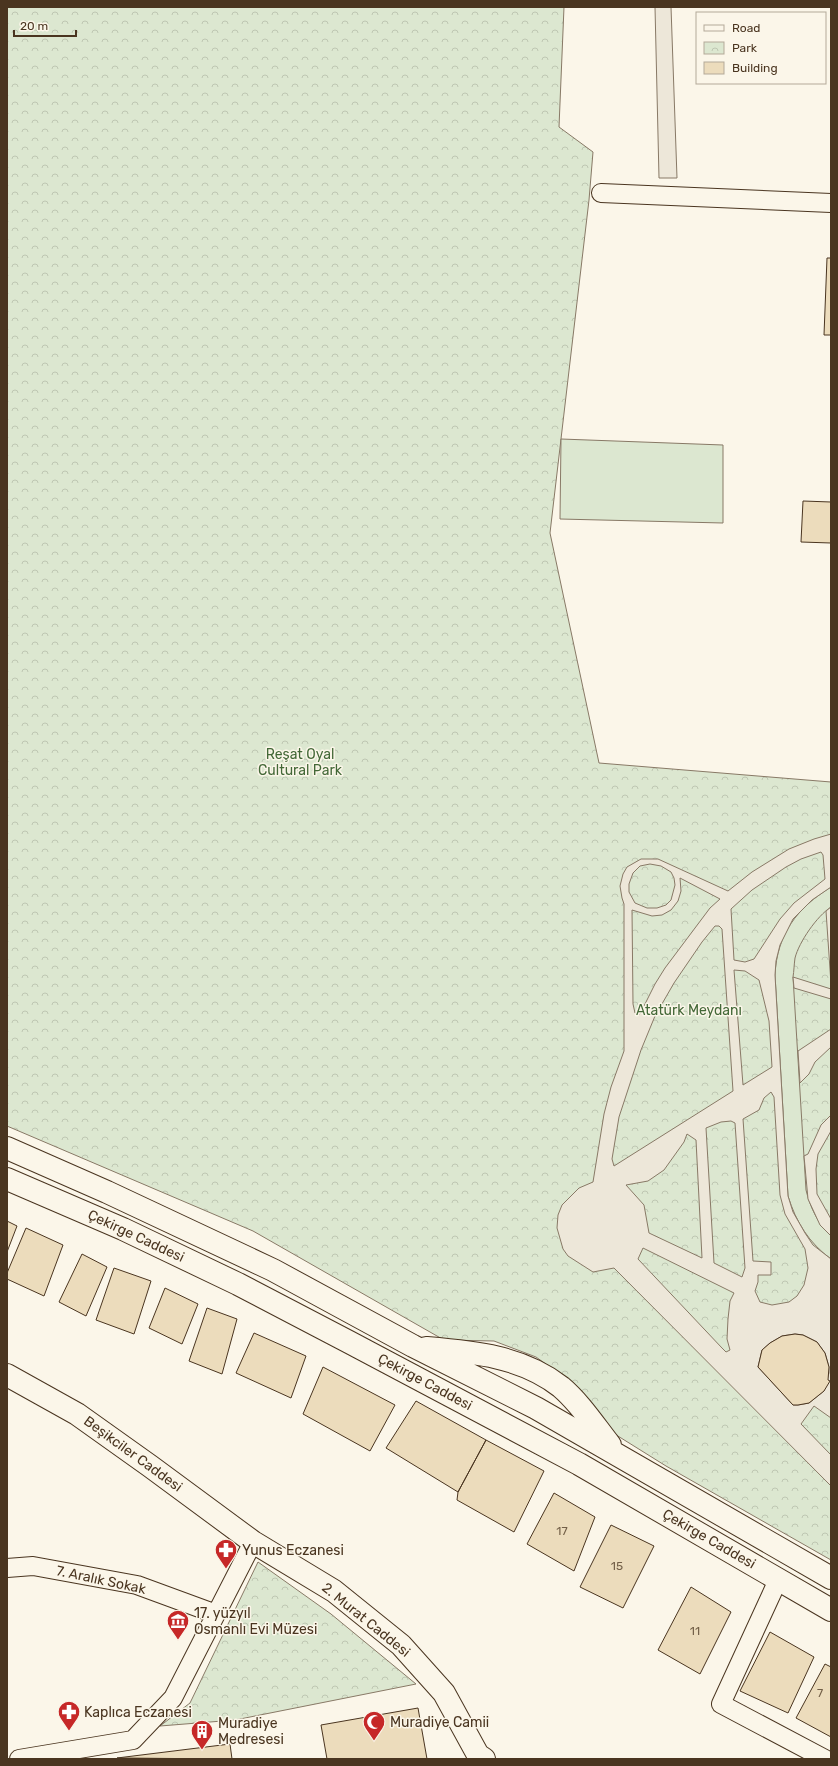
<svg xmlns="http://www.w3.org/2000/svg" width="838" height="1766" viewBox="0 0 838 1766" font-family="Rubik,sans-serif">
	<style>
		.park { fill: url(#park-crowns); stroke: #887966 }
		.garden { fill: #dce7d0; stroke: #887966 }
		.parking { fill: #ede7d9; stroke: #887966; fill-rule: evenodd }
		.building { fill: #ecdcbc; stroke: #4a3520 }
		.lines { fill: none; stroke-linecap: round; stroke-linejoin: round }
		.minor-casing { stroke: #4a3520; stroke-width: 20 }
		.secondary-casing { stroke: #4a3520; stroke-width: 24 }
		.primary-casing { stroke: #4a3520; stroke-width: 24 }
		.minor { stroke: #fbf6e9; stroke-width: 18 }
		.secondary { stroke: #fbf6e9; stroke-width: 22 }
		.primary { stroke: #fbf6e9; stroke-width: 22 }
		.labels { text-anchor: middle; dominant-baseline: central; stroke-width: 3; stroke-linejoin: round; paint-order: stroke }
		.number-label { font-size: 12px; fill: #725f47 }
		.park-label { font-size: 14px; fill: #436837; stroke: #fbf6e9 }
		.street-label { font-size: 14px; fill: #4a3520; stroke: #fbf6e9 }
		.poi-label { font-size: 14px; fill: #4a3520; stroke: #fbf6e9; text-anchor: start }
	</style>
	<defs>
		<pattern id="park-crowns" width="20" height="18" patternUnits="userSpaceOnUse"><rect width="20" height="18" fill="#dce7d0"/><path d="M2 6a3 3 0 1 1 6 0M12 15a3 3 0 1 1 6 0" fill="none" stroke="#bec7b2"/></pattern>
	</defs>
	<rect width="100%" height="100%" fill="#fbf6e9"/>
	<!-- park -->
	<path class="park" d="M 7,7 L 564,7 L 559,127 L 593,152 L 589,200 L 550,533 L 599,763 L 831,782 L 831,1560 L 666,1466 L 597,1423 L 575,1385 L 536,1357 L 494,1341 L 444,1340 L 253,1231 L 7,1126 Z
		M 258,1562 L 331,1614 L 416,1684 L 235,1720 L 160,1726 L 190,1703 Z"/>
	<!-- garden -->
	<path class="garden" d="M 561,439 L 723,445 L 723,523 L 560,519 Z
		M 831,887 L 831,907 C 817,916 799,942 795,958 C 794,965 794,971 793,977 L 806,1190 C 810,1207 818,1224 831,1236 L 831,1259 C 809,1243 796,1222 788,1196 L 775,975 C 777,934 797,908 831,887 Z"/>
	<!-- parking -->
	<path class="parking" d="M 655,7 L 671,7 L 677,178 L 659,178 Z
		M 831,834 L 831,887 L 812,900 L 793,919 L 780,945 L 776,961 L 775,975 L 788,1196 L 793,1212 L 805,1233 L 813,1245 L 831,1259 L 831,1418 L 814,1406 L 801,1424 L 831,1455 L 831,1486 L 614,1268 L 593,1272 L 568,1256 L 563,1249 L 557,1228 L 558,1215 L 562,1205 L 579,1188 L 593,1182 L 604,1114 L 611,1087 L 624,1051 L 624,904 L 622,898 L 620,886 L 623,874 L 627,867 L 641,859 L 658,859 L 728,891 L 752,872 L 789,849 L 814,839 ZM 821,852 L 823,855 L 825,879 L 794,903 L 780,919 L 754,959 L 745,962 L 734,960 L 731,909 L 752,890 L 786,867 L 801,859 ZM 650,864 L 661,866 L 671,872 L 674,878 L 675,885 L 671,900 L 666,905 L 657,908 L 647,908 L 635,903 L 629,892 L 629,884 L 633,873 L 640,866 ZM 680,878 L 720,899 L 710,908 L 665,968 L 655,984 L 640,1014 L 635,1013 L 633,1004 L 632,910 L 652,916 L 662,915 L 671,910 L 678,901 L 681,891 ZM 715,926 L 719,926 L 722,929 L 733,1091 L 614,1166 L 612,1159 L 619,1117 L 641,1050 L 655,1016 L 674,983 L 702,942 ZM 734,970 L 745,971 L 759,980 L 769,1021 L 772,1067 L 743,1085 ZM 771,1092 L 774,1097 L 780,1195 L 785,1214 L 805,1249 L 808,1268 L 804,1285 L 797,1296 L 789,1302 L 772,1305 L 760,1302 L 755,1291 L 758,1282 L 758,1275 L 771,1275 L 771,1262 L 753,1261 L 743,1119 L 759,1110 L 764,1098 ZM 731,1121 L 735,1123 L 745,1268 L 742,1277 L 714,1263 L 706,1128 L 721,1122 ZM 687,1134 L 696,1140 L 702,1258 L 649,1233 L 644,1205 L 626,1185 L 648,1181 L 664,1170 L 684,1142 ZM 643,1248 L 734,1293 L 730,1301 L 728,1319 L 727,1339 L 730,1350 L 726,1352 L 722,1348 L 638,1259 ZM 795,1334 L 803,1335 L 817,1342 L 825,1353 L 829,1367 L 829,1373 L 824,1391 L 809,1403 L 798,1405 L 793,1405 L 758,1367 L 762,1350 L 770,1343 L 782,1336 Z
		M 831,907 L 831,984 L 826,911 Z
		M 793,977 L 831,989 L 831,999 L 794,988 Z
		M 831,1029 L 831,1047 L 815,1062 L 809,1074 L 800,1083 L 798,1051 Z
		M 831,1115 L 831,1131 L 818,1154 L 816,1169 L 817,1194 L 831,1219 L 831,1236 L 820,1225 L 808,1199 L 804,1156 L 808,1154 L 821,1125 Z"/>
	<!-- building -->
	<path class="building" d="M 827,258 L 831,258 L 831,335 L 824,335 Z
		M 803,501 L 831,502 L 831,543 L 801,542 Z
		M 7,1221 L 17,1226 L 7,1252 Z
		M 26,1228 L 63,1245 L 44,1296 L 7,1279 L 7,1273 Z
		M 82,1254 L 107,1267 L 86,1316 L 59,1302 Z
		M 114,1268 L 151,1281 L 134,1334 L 96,1320 Z
		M 165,1288 L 198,1304 L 182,1344 L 149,1328 Z
		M 207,1308 L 237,1319 L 222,1374 L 189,1361 Z
		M 254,1333 L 306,1356 L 291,1398 L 236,1373 Z
		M 795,1334 L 803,1335 L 817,1342 L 825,1353 L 829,1367 L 828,1380 L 830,1381 L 824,1391 L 809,1403 L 798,1405 L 793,1405 L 758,1367 L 762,1350 L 770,1343 L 782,1336 Z
		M 323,1367 L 395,1405 L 370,1451 L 303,1414 Z
		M 416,1401 L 486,1440 L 458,1492 L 386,1448 Z
		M 486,1440 L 544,1471 L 514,1532 L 457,1500 L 458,1492 Z
		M 554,1493 L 595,1517 L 574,1571 L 527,1544 Z
		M 611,1525 L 654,1546 L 623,1608 L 580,1587 Z
		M 691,1587 L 731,1612 L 700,1674 L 658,1650 Z
		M 770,1632 L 814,1657 L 788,1713 L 740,1691 Z
		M 825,1664 L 831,1667 L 831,1737 L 796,1718 Z
		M 418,1708 L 427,1759 L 327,1759 L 321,1725 Z
		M 230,1744 L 232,1759 L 117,1758 Z"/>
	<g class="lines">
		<!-- minor casing -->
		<g class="minor-casing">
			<path id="minor" d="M 601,193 L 831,203
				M 7,1568 L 33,1566 L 137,1585 L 216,1614
				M 778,1580 L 721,1704 L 825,1759
				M 19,1759 L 133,1740 L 173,1698 L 253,1542"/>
		</g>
		<!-- secondary casing -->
		<g class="secondary-casing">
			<path id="secondary" d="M 7,1375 L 77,1414 L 150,1466 L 253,1542 L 334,1591 L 401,1645 L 444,1693 L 478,1755 L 484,1759"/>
		</g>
		<!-- primary casing -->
		<g class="primary-casing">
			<path id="primary" d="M 7,1148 L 107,1192 L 273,1270 L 413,1346 L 536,1408 L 831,1578
				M 7,1179 L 123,1229 L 238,1284 L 349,1342 L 579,1464 L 831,1610
				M 426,1348 C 473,1352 522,1356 561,1387 C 580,1403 595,1426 610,1445"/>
		</g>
		<!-- minor -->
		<use href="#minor" class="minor"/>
		<!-- secondary -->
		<use href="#secondary" class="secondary"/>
		<!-- primary -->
		<use href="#primary" class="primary"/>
	</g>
	<!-- icons -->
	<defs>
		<g id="pharmacy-pin" transform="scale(1.15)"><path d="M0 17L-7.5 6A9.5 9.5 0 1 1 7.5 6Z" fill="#c62828" stroke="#fbf6e9"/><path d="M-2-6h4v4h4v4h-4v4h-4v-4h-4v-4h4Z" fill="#fff"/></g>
		<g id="museum-pin" transform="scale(1.15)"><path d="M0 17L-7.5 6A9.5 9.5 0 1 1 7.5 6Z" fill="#c62828" stroke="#fbf6e9"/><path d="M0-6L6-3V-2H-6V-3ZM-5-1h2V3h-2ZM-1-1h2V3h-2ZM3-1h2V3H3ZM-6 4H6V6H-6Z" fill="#fff"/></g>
		<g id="mosque-pin" transform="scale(1.15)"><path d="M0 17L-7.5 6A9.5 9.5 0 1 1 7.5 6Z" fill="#c62828" stroke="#fbf6e9"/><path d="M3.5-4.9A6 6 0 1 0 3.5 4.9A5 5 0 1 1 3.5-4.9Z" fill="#fff"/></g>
		<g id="building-pin" transform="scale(1.15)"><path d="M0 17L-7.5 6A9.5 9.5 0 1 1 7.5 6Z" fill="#c62828" stroke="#fbf6e9"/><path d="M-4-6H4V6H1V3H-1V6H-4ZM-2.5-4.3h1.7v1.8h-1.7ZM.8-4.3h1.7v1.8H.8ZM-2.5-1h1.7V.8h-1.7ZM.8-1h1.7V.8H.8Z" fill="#fff"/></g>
	</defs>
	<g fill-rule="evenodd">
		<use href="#pharmacy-pin" x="226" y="1550"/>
		<use href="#museum-pin" x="178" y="1621"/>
		<use href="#pharmacy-pin" x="69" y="1712"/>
		<use href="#mosque-pin" x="374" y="1722"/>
		<use href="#building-pin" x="202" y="1731"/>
	</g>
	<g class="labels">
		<!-- number labels -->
		<g class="number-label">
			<text x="562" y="1531">17</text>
			<text x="617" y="1566">15</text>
			<text x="695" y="1631">11</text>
			<text x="820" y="1693">7</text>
		</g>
		<!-- park labels -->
		<g class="park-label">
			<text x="300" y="754">Reşat Oyal<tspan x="300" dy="16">Cultural Park</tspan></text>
			<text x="689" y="1010">Atatürk Meydanı</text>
		</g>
		<!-- street labels -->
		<g class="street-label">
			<text transform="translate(136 1236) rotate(25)">Çekirge Caddesi</text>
			<text transform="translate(425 1382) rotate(28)">Çekirge Caddesi</text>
			<text transform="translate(133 1454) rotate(36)">Beşikciler Caddesi</text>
			<text transform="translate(709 1539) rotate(30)">Çekirge Caddesi</text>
			<text transform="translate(101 1580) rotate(12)">7. Aralık Sokak</text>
			<text transform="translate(366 1620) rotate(39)">2. Murat Caddesi</text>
		</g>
		<!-- poi labels -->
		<g class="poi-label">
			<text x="242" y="1550">Yunus Eczanesi</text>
			<text x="194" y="1613">17. yüzyıl<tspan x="194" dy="16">Osmanlı Evi Müzesi</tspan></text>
			<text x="84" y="1712">Kaplıca Eczanesi</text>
			<text x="390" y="1722">Muradiye Camii</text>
			<text x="218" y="1723">Muradiye<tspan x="218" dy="16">Medresesi</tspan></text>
		</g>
	</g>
	<!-- border -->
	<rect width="838" height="1766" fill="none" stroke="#4a3520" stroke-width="16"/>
	<!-- legend -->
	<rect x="696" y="12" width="130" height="72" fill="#fbf6e9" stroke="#b4a999"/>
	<rect x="704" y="25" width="20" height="6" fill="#fbf6e9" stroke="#b4a999"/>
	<text x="732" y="32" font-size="12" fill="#4a3520">Road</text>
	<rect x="704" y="42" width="20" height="12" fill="url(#park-crowns)" stroke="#b4a999"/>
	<text x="732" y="52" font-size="12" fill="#4a3520">Park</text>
	<rect x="704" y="62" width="20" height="12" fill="#ecdcbc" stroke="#b4a999"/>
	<text x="732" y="72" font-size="12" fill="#4a3520">Building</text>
	<!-- scale -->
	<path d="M14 30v6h62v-6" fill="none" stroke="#4a3520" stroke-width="2"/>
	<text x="20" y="30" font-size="12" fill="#4a3520" stroke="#fbf6e9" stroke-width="3" paint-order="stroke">20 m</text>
</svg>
